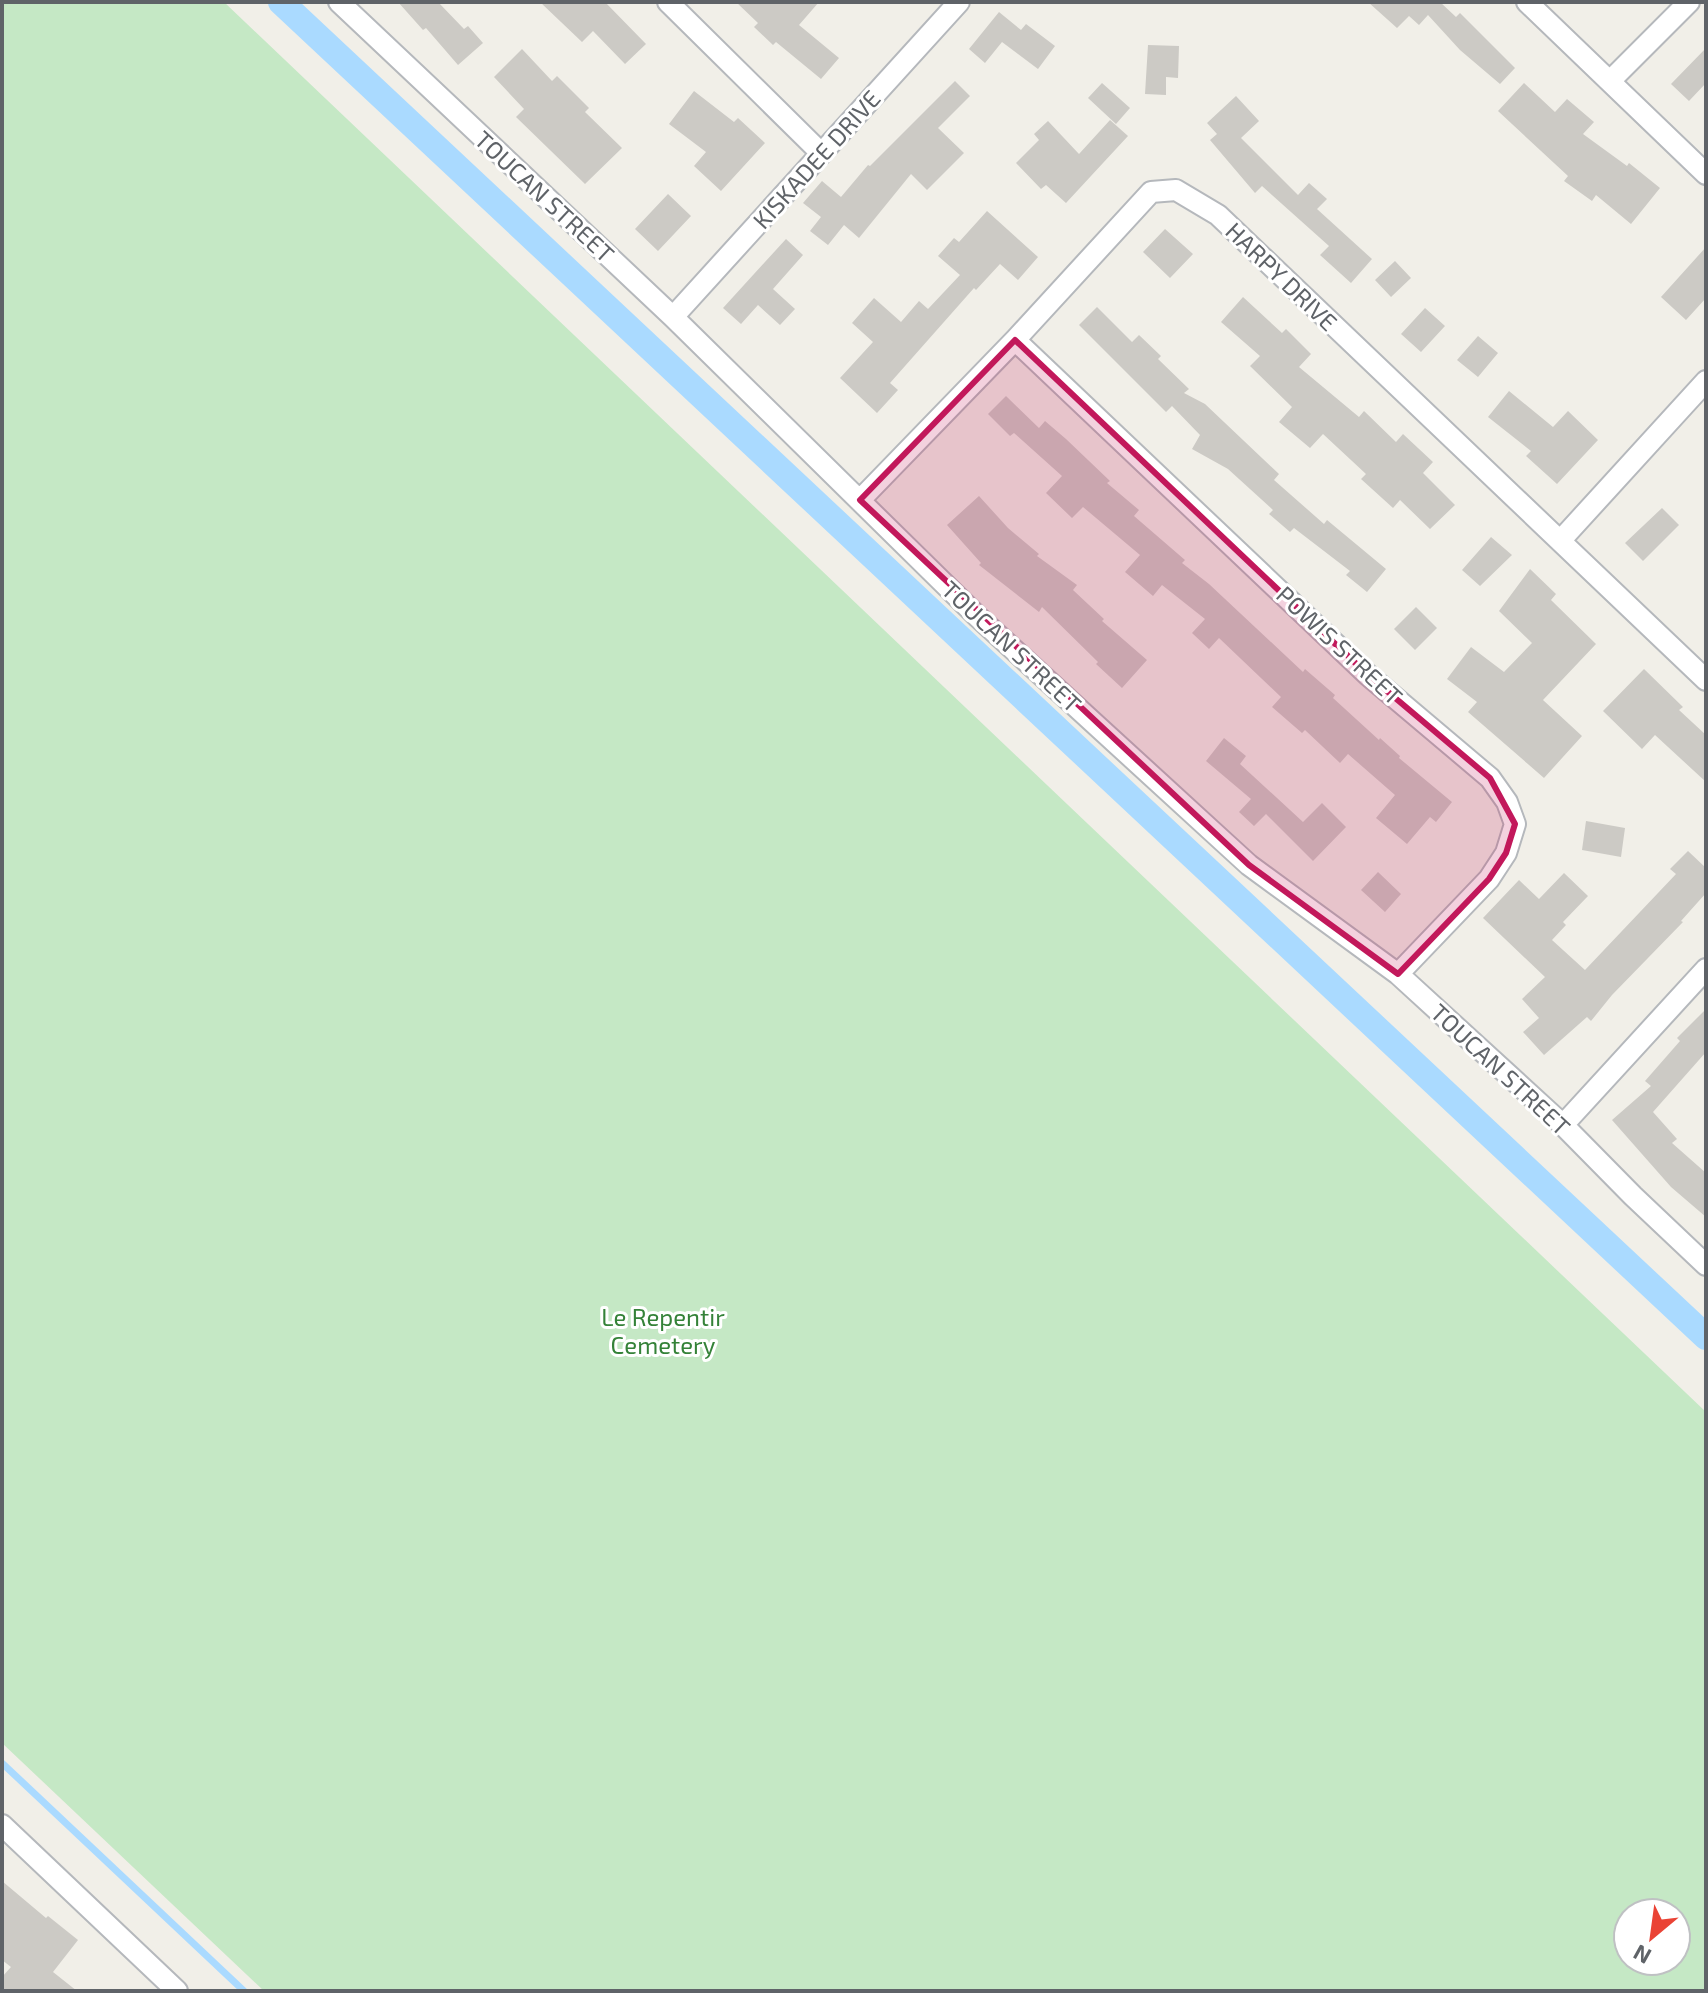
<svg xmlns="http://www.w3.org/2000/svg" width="1708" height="1993" viewBox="0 0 1708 1993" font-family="'Exo 2',sans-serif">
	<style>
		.green { fill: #c5e8c5; fill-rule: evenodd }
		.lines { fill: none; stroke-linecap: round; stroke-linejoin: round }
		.stream { stroke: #aadaff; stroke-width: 7 }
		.canal { stroke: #aadaff; stroke-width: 26 }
		.building { fill: #cccac5 }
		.street-casing { stroke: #b5b8bc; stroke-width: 24 }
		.street { stroke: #fff; stroke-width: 20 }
		.marked { fill: #c2185b; fill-opacity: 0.2; stroke: #c2185b; stroke-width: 6; stroke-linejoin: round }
		.labels { text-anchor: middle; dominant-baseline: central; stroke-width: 6; stroke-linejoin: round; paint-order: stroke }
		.street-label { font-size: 24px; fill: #5f6368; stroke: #fff }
		.park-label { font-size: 24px; fill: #348238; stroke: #fff }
	</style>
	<rect width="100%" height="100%" fill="#f1efe8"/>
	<!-- green -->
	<path class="green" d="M 2,2 L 224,2 L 1706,1412 L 1706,1991 L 264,1991 L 2,1743 ZM 1628,1913 L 1676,1913 L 1676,1961 L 1628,1961 Z"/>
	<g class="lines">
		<!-- stream -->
		<path class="stream" d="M 2,1763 L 244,1991"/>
		<!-- canal -->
		<path class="canal" d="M 281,2 L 1706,1337"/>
	</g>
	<!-- building -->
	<path class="building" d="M 398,2 L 438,2 L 464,29 L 468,26 L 483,43 L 458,65 L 426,28 L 423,30 Z
		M 540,2 L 605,2 L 646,44 L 625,64 L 593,31 L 582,42 Z
		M 736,2 L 819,2 L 799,25 L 839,58 L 821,79 L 776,42 L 773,45 L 754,27 L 758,23 Z
		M 1368,2 L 1440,2 L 1456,17 L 1460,13 L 1515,68 L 1500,84 L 1460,50 L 1428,15 L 1419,25 L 1409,16 L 1397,28 Z
		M 999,12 L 1021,30 L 1026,24 L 1055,46 L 1038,69 L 1002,42 L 985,63 L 969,49 Z
		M 1148,45 L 1179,46 L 1178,78 L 1166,77 L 1166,95 L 1145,94 Z
		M 1706,48 L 1706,83 L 1689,101 L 1671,84 Z
		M 522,49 L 552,81 L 557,76 L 589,108 L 585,112 L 622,148 L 585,184 L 516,117 L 524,109 L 494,77 Z
		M 955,81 L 970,96 L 938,128 L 964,153 L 927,190 L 911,174 L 859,238 L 844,225 L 828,245 L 810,231 L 821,217 L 803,203 L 822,181 L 841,197 L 868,165 L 870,166 Z
		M 1102,83 L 1130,108 L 1116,124 L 1088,98 Z
		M 1524,83 L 1555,112 L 1567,99 L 1594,122 L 1583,134 L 1627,166 L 1629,163 L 1660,188 L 1631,224 L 1596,195 L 1592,201 L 1564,181 L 1568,176 L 1498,111 Z
		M 694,91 L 734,122 L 738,118 L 765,143 L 721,191 L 694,166 L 706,152 L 669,124 Z
		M 1236,96 L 1259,121 L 1241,138 L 1298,195 L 1309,183 L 1327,199 L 1317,209 L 1372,259 L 1351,283 L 1320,255 L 1329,246 L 1262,186 L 1255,193 L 1210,140 L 1217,134 L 1207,123 Z
		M 1110,120 L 1128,136 L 1066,203 L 1046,185 L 1041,189 L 1016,163 L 1039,140 L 1034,134 L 1048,121 L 1079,154 Z
		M 668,194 L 691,216 L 658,251 L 635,229 Z
		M 987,211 L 1038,257 L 1018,280 L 1000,264 L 976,290 L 974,288 L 890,383 L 898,390 L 877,413 L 840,378 L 873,342 L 852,323 L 874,298 L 901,322 L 919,301 L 928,309 L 960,275 L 938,256 L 954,238 L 959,242 Z
		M 1165,229 L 1193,254 L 1170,278 L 1143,252 Z
		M 786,239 L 803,255 L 773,289 L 795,309 L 780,325 L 758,305 L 741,324 L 723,308 Z
		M 1706,247 L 1706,298 L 1686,320 L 1661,297 Z
		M 1395,261 L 1411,278 L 1391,297 L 1375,280 Z
		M 1243,297 L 1282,333 L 1286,329 L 1311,354 L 1299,367 L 1359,417 L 1364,411 L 1396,442 L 1403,434 L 1433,462 L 1423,473 L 1455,505 L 1430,529 L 1400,500 L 1393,508 L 1361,479 L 1366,474 L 1323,434 L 1310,448 L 1279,422 L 1292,407 L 1250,366 L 1260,356 L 1221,322 Z
		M 1097,307 L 1132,342 L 1139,335 L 1161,356 L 1158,359 L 1189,389 L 1184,393 L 1205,404 L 1279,474 L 1274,480 L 1324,524 L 1327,520 L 1386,569 L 1367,592 L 1346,575 L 1350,571 L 1294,528 L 1290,532 L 1269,514 L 1273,510 L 1228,469 L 1192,449 L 1200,435 L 1172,406 L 1166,412 L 1079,325 Z
		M 1425,308 L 1445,326 L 1421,352 L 1401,334 Z
		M 1478,336 L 1498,353 L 1478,377 L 1457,360 Z
		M 1509,391 L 1553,427 L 1568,411 L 1598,440 L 1557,484 L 1526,456 L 1531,451 L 1488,417 Z
		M 1006,396 L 1039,428 L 1045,421 L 1066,439 L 1110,481 L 1107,483 L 1139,510 L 1134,516 L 1185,560 L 1182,563 L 1209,584 L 1303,672 L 1305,669 L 1335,695 L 1333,698 L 1379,740 L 1380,738 L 1400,756 L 1399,758 L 1452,802 L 1436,822 L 1430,817 L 1407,844 L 1376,818 L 1395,795 L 1348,754 L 1340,763 L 1305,730 L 1302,733 L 1272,707 L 1281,697 L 1219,638 L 1209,649 L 1192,633 L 1205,619 L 1162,585 L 1153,596 L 1125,572 L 1140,555 L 1083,507 L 1072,518 L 1046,493 L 1062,476 L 1014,433 L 1010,436 L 988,414 Z
		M 979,496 L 1008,528 L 1039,554 L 1037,556 L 1077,585 L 1073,590 L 1104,619 L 1102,621 L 1147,660 L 1122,688 L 1096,664 L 1098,662 L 1042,607 L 1039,612 L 979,565 L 981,563 L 947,525 Z
		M 1662,508 L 1679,525 L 1643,561 L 1625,543 Z
		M 1491,537 L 1512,555 L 1480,586 L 1462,570 Z
		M 1530,569 L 1556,594 L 1551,600 L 1596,644 L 1543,700 L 1582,736 L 1544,778 L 1468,712 L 1477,702 L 1447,679 L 1471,647 L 1504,672 L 1532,643 L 1499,611 Z
		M 1416,607 L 1437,628 L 1415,650 L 1394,629 Z
		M 1644,669 L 1683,707 L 1679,710 L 1706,735 L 1706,782 L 1655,735 L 1642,749 L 1603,711 Z
		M 1224,738 L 1246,756 L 1240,764 L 1303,822 L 1322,803 L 1346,827 L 1313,861 L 1266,814 L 1254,826 L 1239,812 L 1251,799 L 1206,761 Z
		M 1586,821 L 1625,828 L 1621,857 L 1582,850 Z
		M 1688,851 L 1706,868 L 1706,893 L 1681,921 L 1683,922 L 1612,995 L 1591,1021 L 1587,1017 L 1544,1055 L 1523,1032 L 1539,1018 L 1522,999 L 1545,977 L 1483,918 L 1519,880 L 1539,899 L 1564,873 L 1588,896 L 1563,922 L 1566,925 L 1552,940 L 1585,970 L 1676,874 L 1670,869 Z
		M 1378,872 L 1401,894 L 1385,912 L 1361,890 Z
		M 1706,1009 L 1706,1052 L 1653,1112 L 1677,1139 L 1672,1143 L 1706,1173 L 1706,1217 L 1671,1187 L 1612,1120 L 1651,1086 L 1645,1081 L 1680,1041 L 1677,1038 Z
		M 2,1881 L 46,1918 L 48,1916 L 78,1940 L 53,1972 L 77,1991 L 2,1991 L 2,1977 L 11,1967 L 2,1960 Z"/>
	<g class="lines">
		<!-- street casing -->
		<g class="street-casing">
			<path id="street" d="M 339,2 L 673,317 L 978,617 L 1249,865 L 1398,974 L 1563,1125 L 1633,1196 L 1706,1265
				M 668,2 L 821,153
				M 1527,2 L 1706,174
				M 1610,81 L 1689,2
				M 673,317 L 959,2
				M 1015,340 L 1368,675 L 1490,778 L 1507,802 L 1515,824 L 1506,853 L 1489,879 L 1398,974
				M 860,500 L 1015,340 L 1151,192 L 1176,190 L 1218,215 L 1706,680
				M 1560,541 L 1706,381
				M 1563,1125 L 1706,969
				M 2,1825 L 177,1991"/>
		</g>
		<!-- street -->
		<use href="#street" class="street"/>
	</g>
	<!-- marked area -->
	<path class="marked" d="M 1015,340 L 1368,675 L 1490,778 L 1515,824 L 1506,853 L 1489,879 L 1398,974 L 1249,865 L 860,500 Z"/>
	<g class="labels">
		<!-- street labels -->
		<g class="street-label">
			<text transform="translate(816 159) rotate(-48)">KISKADEE DRIVE</text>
			<text transform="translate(545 196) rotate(43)">TOUCAN STREET</text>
			<text transform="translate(1282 276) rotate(44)">HARPY DRIVE</text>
			<text transform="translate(1340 645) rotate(43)">POWIS STREET</text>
			<text transform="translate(1012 646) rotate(43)">TOUCAN STREET</text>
			<text transform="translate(1501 1069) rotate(43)">TOUCAN STREET</text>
		</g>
		<!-- park labels -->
		<g class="park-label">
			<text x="663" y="1316">Le Repentir<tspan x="663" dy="28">Cemetery</tspan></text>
		</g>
	</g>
	<!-- border -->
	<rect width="1708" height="1993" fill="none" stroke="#5f6368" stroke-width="8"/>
	<!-- north arrow -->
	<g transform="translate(1652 1937) rotate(209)"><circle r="38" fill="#ffffff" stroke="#bfc1c3" stroke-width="2"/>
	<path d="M0-6L14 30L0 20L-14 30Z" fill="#ea4335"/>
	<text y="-12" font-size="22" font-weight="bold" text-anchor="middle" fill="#5f6368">N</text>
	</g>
</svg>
